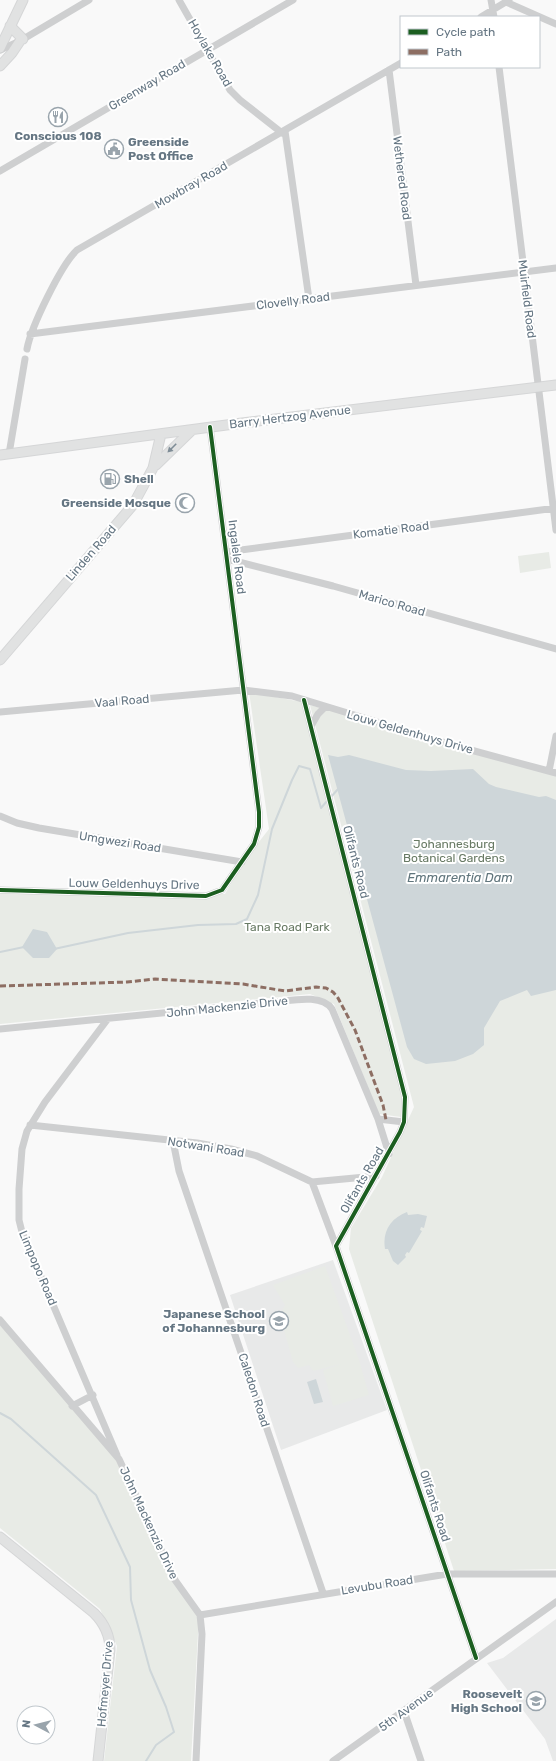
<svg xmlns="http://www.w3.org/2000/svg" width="556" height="1761" viewBox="0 0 556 1761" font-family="Rubik,sans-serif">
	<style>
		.built { fill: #e8e9e9 }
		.green { fill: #e8ebe6 }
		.water { fill: #ced6d9 }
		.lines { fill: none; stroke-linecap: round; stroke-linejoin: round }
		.stream { stroke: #ced6d9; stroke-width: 2 }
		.secondary-casing { stroke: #d5d6d7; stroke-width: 11 }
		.street { stroke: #cecfd0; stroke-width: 7 }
		.secondary { stroke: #e1e2e2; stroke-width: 9 }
		.quiet { stroke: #8d6e63; stroke-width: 3; stroke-dasharray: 6 3; stroke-linecap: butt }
		.cycleway-casing { stroke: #fff; stroke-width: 6 }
		.cycleway { stroke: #1b5e20; stroke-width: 4 }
		.oneway { fill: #7e8c96 }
		.labels { text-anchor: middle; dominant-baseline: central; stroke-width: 4; stroke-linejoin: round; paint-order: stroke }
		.street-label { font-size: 12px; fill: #657683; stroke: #fff }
		.poi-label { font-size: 12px; font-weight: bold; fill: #657683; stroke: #fff; text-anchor: end }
		.park-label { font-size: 12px; fill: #687a64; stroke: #fff }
		.water-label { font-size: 13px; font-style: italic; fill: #60757c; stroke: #fff }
	</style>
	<rect width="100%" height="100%" fill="#f9f9f9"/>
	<!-- built -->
	<path class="built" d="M 333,1260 L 387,1410 L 281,1450 L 230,1295 Z
		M 556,1619 L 556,1761 L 553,1761 L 545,1739 L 487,1663 L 503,1658 Z"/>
	<!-- green -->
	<path class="green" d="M 549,552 L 551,568 L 520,573 L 518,556 Z
		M 249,692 L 302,702 L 402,1093 L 401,1117 L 379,1114 L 334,1004 L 310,994 L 0,1024 L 0,889 L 225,894 L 244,861 L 269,829 Z
		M 310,705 L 556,772 L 556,1569 L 454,1571 L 349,1249 L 351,1228 L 382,1177 L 414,1107 Z
		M 325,1266 L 359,1360 L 369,1395 L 333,1406 L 323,1370 L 341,1364 L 313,1371 L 309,1365 L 298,1368 L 293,1362 L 284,1330 L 288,1326 L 282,1311 L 285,1305 L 273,1285 Z
		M 0,1316 L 120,1456 L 167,1571 L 199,1615 L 191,1761 L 104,1761 L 117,1646 L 100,1609 L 0,1528 Z"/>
	<!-- water -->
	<path class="water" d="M 328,755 L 338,757 L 349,755 L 406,770 L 431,771 L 473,769 L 489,784 L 496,787 L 539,797 L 546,796 L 556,800 L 556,990 L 531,996 L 527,990 L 500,1001 L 484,1028 L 484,1045 L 473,1054 L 455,1061 L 426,1064 L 414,1059 L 407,1047 Z
		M 33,929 L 47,932 L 57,949 L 49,958 L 33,958 L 22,947 Z
		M 407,1212 L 408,1215 L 418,1214 L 427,1216 L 424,1228 L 421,1227 L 420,1230 L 422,1231 L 409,1253 L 407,1252 L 405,1255 L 406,1257 L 398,1265 L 393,1261 L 388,1249 L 385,1249 C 382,1231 391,1218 407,1212 Z
		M 316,1379 L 323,1402 L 314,1404 L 307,1382 Z"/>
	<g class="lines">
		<!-- stream -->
		<path class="stream" d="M 330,798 L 339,788
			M 54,949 L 128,933 L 198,925 L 236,924 L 247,919 L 258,895 L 272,829 L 292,780 L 299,766 L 310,769 L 321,808 L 327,801
			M 0,952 L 24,947
			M 0,1413 L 11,1419 L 96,1495 L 130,1567 L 131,1600 L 150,1670 L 166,1707 L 174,1732 L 156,1745 L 146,1761"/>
		<!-- secondary casing -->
		<g class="secondary-casing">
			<path id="secondary" d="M 10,26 L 23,39
				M 0,48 L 23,0
				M 0,66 L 12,53 L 20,41
				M 0,455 L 234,424 L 556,385
				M 156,465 L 192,430
				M 0,660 L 133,505 L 153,468 L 161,434
				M 0,1537 L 94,1613 C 105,1624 110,1635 110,1650 L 98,1761"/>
		</g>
		<!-- street -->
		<path class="street" d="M 179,0 L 230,90 L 240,100 L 282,133
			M 491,0 L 494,17
			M 506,2 L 556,24
			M 481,17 L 509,0
			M 0,50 L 20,41 L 89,0
			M 499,67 L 556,530
			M 389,70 L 416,285
			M 285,131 L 309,299
			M 0,171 L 293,0
			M 30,334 L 556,268
			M 27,349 C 31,327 61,265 77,250 L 401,63
			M 9,454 L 25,359
			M 226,552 L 556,508
			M 227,559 L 333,586 L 556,649
			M 304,700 L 405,1097 L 404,1122 L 400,1132 L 336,1246 L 476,1658
			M 0,712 L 243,690 L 292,696 L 456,746 L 556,773
			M 311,726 L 318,714 L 325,707
			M 549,771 L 556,736
			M 0,816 L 17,823 L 39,828 L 242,862
			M 0,890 L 206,896 L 222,890 L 254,844 L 259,827 L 259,812 L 210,427
			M 107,1020 L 45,1102 L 27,1131 L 22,1149 L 19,1189 L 19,1220 L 22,1232 L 117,1455
			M 0,1029 L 273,1002 C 290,1001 321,993 332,1009 L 378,1119 L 404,1122
			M 378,1119 L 389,1154
			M 30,1125 L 197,1143 L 231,1149 L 257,1156 L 312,1182 L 376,1176
			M 173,1141 L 179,1171 L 323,1593
			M 312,1182 L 336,1246
			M 0,1320 L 119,1459 L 175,1580 L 200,1615 L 202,1634 L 196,1761
			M 72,1406 L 93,1395
			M 200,1615 L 447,1574 L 556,1574
			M 404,1711 L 421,1761
			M 333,1761 L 556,1602"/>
		<!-- secondary -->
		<use href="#secondary" class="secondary"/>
		<!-- quiet -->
		<path class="quiet" d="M 0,986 L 127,982 L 155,979 L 243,984 L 285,991 L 316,987 L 326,988 L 333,992 L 338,998 L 355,1030 L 383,1105 L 386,1120"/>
		<!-- cycleway casing -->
		<g class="cycleway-casing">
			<path id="cycleway" d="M 304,700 L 405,1097 L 404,1122 L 400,1132 L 336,1246 L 476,1658
				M 0,890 L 206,896 L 222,890 L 254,844 L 259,827 L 259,812 L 210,427"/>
		</g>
		<!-- cycleway -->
		<use href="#cycleway" class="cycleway"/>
	</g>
	<!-- one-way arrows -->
	<defs><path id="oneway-solid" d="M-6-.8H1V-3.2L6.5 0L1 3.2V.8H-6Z"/></defs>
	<use class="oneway" href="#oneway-solid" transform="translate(172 448) rotate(135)"/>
	<!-- icons -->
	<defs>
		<g id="restaurant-ring" transform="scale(1)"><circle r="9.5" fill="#fff" stroke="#99a4ac" stroke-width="1.5"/><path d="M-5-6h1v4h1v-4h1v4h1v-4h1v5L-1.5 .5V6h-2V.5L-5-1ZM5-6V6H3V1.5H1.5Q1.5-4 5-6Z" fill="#99a4ac"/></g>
		<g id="civic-ring" transform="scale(1)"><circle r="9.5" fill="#fff" stroke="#99a4ac" stroke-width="1.5"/><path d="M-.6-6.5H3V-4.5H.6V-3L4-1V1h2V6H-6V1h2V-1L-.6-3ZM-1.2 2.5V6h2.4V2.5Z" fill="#99a4ac"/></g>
		<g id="fuel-ring" transform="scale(1)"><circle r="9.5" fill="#fff" stroke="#99a4ac" stroke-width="1.5"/><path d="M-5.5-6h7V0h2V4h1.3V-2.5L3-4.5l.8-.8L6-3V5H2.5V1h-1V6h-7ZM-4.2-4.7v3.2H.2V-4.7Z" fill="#99a4ac"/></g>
		<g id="mosque-ring" transform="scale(1)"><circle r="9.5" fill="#fff" stroke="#99a4ac" stroke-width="1.5"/><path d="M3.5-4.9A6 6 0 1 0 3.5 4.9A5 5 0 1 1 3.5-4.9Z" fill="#99a4ac"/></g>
		<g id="school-ring" transform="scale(1)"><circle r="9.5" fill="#fff" stroke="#99a4ac" stroke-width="1.5"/><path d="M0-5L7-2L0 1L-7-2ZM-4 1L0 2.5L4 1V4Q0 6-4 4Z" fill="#99a4ac"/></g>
	</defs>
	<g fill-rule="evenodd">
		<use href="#restaurant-ring" x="58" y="117"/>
		<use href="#civic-ring" x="114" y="149"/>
		<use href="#fuel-ring" x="110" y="479"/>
		<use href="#mosque-ring" x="185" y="503"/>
		<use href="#school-ring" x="279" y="1321"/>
		<use href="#school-ring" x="536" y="1701"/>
	</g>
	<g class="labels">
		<!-- street labels -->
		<g class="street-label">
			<text transform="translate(210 53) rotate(60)">Hoylake Road</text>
			<text transform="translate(147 85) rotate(-31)">Greenway Road</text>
			<text transform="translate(402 178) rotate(83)">Wethered Road</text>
			<text transform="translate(191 185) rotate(-30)">Mowbray Road</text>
			<text transform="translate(527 299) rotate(83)">Muirfield Road</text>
			<text transform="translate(293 301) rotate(-7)">Clovelly Road</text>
			<text transform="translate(290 417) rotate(-7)">Barry Hertzog Avenue</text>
			<text transform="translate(391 530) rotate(-7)">Komatie Road</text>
			<text transform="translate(91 553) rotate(-49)">Linden Road</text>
			<text transform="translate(237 557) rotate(83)">Ingalele Road</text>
			<text transform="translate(392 603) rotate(16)">Marico Road</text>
			<text transform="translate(122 701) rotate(-5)">Vaal Road</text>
			<text transform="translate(410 732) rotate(16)">Louw Geldenhuys Drive</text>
			<text transform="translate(120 842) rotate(9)">Umgwezi Road</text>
			<text transform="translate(356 862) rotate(76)">Olifants Road</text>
			<text transform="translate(134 884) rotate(1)">Louw Geldenhuys Drive</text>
			<text transform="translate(227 1007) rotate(-6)">John Mackenzie Drive</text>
			<text transform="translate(206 1147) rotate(9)">Notwani Road</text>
			<text transform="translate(362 1180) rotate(-60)">Olifants Road</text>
			<text transform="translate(38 1268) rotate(67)">Limpopo Road</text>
			<text transform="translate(254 1390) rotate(72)">Caledon Road</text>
			<text transform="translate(435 1506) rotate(72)">Olifants Road</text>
			<text transform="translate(149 1523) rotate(65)">John Mackenzie Drive</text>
			<text transform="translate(377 1585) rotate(-9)">Levubu Road</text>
			<text transform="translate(105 1684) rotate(-85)">Hofmeyer Drive</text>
			<text transform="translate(406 1710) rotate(-36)">5th Avenue</text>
		</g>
		<!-- poi labels -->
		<g class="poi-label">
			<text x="58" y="136" text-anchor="middle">Conscious 108</text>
			<text x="128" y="142" text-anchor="start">Greenside<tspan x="128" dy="14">Post Office</tspan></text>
			<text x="124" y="479" text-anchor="start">Shell</text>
			<text x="171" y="503">Greenside Mosque</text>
			<text x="265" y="1314">Japanese School<tspan x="265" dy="14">of Johannesburg</tspan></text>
			<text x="522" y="1694">Roosevelt<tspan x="522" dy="14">High School</tspan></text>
		</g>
		<!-- park labels -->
		<g class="park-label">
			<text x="454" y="844">Johannesburg<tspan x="454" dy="14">Botanical Gardens</tspan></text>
			<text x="287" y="927">Tana Road Park</text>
		</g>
		<!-- water labels -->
		<g class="water-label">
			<text x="460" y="877">Emmarentia Dam</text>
		</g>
	</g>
	<!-- legend -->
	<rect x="400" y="16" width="140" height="52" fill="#ffffff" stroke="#c1c8cd"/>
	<rect x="408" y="29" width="20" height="6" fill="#1b5e20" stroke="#c1c8cd"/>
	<text x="436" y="36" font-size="12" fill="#657683">Cycle path</text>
	<rect x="408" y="49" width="20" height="6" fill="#8d6e63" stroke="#c1c8cd"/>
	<text x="436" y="56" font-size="12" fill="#657683">Path</text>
	<!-- north arrow -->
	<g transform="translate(36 1725) rotate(277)"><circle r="19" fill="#ffffff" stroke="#c1c8cd"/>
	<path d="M0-3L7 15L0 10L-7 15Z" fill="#99a4ac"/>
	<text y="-6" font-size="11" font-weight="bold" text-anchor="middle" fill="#657683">N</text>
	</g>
</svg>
